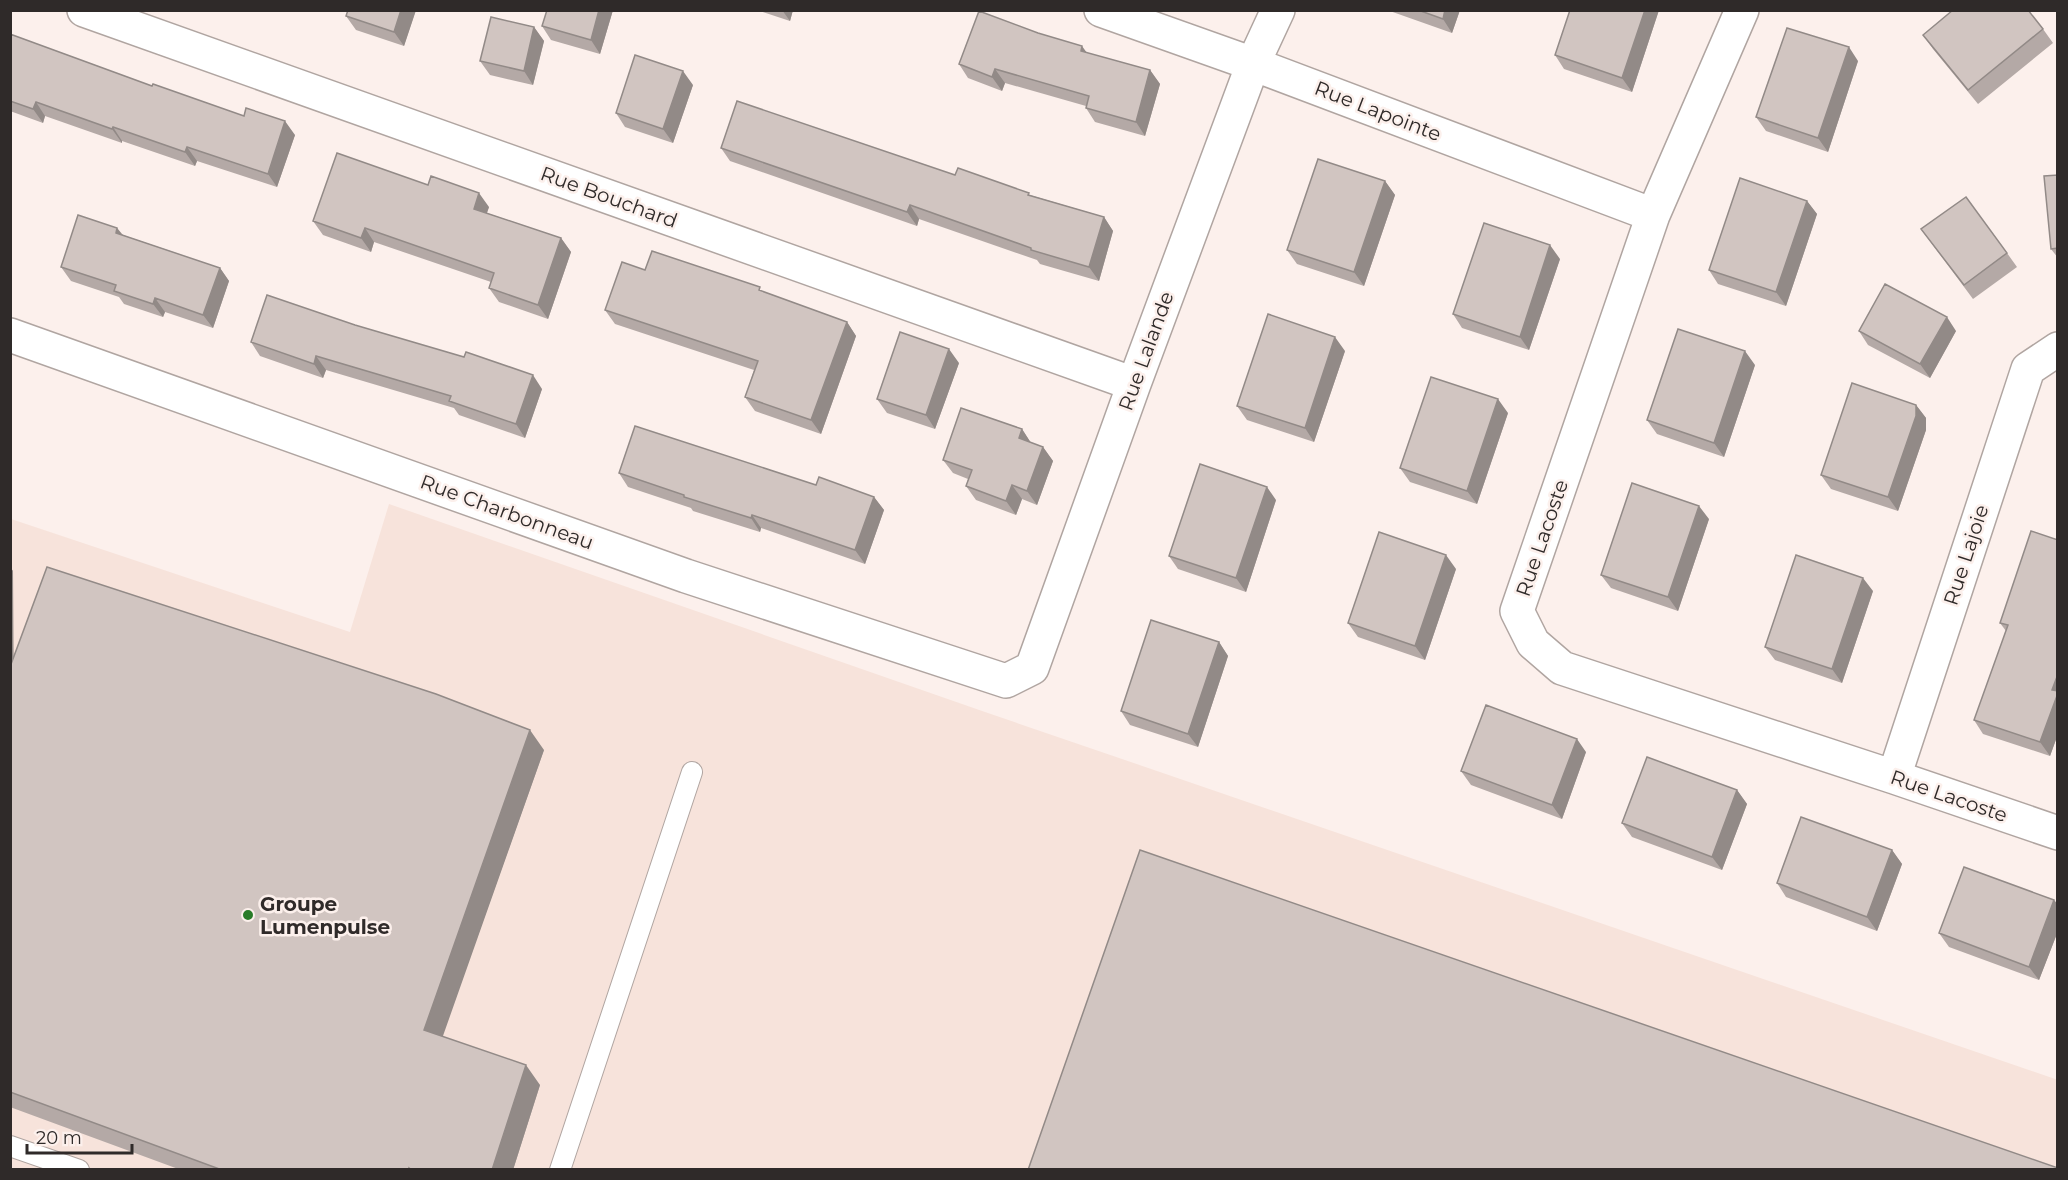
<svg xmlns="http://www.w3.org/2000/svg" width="2068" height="1180" viewBox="0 0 2068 1180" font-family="Montserrat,sans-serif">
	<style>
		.built { fill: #f7e3db }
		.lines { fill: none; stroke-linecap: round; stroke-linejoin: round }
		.lane-casing { stroke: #b0a5a1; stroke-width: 22 }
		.street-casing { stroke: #b0a5a1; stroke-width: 36 }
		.lane { stroke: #fff; stroke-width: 20 }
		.street { stroke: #fff; stroke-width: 33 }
		.wall { fill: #b4a9a6 }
		.shaded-wall { fill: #928a87 }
		.building { fill: #d1c5c1; stroke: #928a87; stroke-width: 1.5 }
		.poi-dot { fill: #287b27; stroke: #fcf0ec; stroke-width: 2 }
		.labels { text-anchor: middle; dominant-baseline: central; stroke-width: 5; stroke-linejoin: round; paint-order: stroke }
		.street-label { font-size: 20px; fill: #2f2a29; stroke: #fcf0ec }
		.poi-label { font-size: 20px; font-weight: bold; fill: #2f2a29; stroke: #fcf0ec; text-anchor: start }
	</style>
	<rect width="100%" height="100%" fill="#fcf0ec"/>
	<!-- built -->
	<path class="built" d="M 389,504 L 985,712 L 2058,1080 L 2057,1170 L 11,1170 L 11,519 L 350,632 Z"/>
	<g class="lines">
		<!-- lane casing -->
		<g class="lane-casing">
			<path id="lane" d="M 10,1146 L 79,1170
				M 560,1170 L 692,772"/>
		</g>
		<!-- street casing -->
		<g class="street-casing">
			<path id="street" d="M 84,10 L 1134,384
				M 1101,10 L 1253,64 L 1653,215
				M 1742,10 L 1653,215 L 1517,611 L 1533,643 L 1562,668 L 1894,777 L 2058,833
				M 10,335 L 686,576 L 1006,681 L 1032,668 L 1134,384 L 1253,64 L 1278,10
				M 1894,777 L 2028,369 L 2058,349"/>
		</g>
		<!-- lane -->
		<use href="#lane" class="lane"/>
		<!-- street -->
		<use href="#street" class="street"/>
	</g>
	<!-- wall -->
	<path class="wall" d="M 348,10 L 416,10 L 404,46 L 356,30 L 346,16 Z
		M 613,10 L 600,54 L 551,40 L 542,26 Z
		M 757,10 L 793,10 L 790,21 Z
		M 1387,10 L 1460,10 L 1452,33 Z
		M 1659,10 L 1632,92 L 1564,69 L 1555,55 Z
		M 534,27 L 544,41 L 533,85 L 490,75 L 480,61 Z
		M 2043,29 L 2053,43 L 1978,104 L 1933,49 L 1923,35 Z
		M 10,34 L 152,86 L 295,135 L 277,187 L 197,161 L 195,166 L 122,141 L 122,143 L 45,116 L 43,123 L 10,111 Z
		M 1087,53 L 1150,70 L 1160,84 L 1145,136 L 1095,122 L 1086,108 L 1086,106 L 1005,83 L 1002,91 L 968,78 L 959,64 Z
		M 1858,61 L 1828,152 L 1766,131 L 1756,117 Z
		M 693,85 L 673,143 L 625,127 L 616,113 Z
		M 721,148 L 955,175 L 1030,195 L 1104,217 L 1113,231 L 1099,281 L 1040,264 L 1037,260 L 919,219 L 917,226 L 730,161 Z
		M 2058,175 L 2058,258 L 2051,249 Z
		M 1385,181 L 1395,195 L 1364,286 L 1297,264 L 1287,250 Z
		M 1807,201 L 1817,214 L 1786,306 L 1718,284 L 1709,270 Z
		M 489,207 L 487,213 L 561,238 L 571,252 L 548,319 L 499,302 L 489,288 L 491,282 L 374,242 L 371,252 L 323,235 L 313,221 Z
		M 117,228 L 123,235 L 220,268 L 229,281 L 213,328 L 165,312 L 163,317 L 124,304 L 119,297 L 71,281 L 61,267 Z
		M 1921,229 L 2007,253 L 2017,267 L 1973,299 Z
		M 1560,259 L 1529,350 L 1462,328 L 1453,314 Z
		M 645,270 L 764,292 L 847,322 L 856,336 L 821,434 L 755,411 L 745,397 L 754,370 L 615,324 L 605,310 Z
		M 1859,331 L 1956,331 L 1930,378 L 1868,345 Z
		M 251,342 L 542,389 L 525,438 L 459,415 L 454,408 L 326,370 L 323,378 L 260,356 Z
		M 1345,351 L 1314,442 L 1247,420 L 1237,406 Z
		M 959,363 L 935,429 L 887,413 L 877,399 Z
		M 1755,365 L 1724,457 L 1657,434 L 1647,420 Z
		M 1916,405 L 1926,418 L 1926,430 L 1898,511 L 1831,489 L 1821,475 Z
		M 1508,413 L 1477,504 L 1410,482 L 1400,468 Z
		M 1022,429 L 1031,443 L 1043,447 L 1053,461 L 1037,505 L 1022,499 L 1016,515 L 976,500 L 966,486 L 968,479 L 953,473 L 943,460 Z
		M 619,473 L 816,485 L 874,497 L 884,510 L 865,564 L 761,528 L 760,532 L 693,511 L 691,508 L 628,487 Z
		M 1276,500 L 1246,592 L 1178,569 L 1169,556 Z
		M 1709,519 L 1678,611 L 1611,588 L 1601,575 Z
		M 2058,540 L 2058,734 L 2050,756 L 1983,734 L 1974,720 L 2006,631 L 2000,623 Z
		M 10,567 L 13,571 L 13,658 L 544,750 L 442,1036 L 540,1085 L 513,1170 L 181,1170 L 10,1107 Z
		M 1456,569 L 1425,660 L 1358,637 L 1348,623 Z
		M 1873,591 L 1842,683 L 1775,660 L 1765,647 Z
		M 1219,642 L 1228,656 L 1198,747 L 1130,725 L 1121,711 Z
		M 1586,752 L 1562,819 L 1471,785 L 1461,771 Z
		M 1737,790 L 1747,804 L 1722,870 L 1632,837 L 1622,823 Z
		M 1892,850 L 1902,864 L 1877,931 L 1786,897 L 1777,883 Z
		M 2054,900 L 2058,905 L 2058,931 L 2039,980 L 1949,947 L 1939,933 Z"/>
	<!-- shaded-wall -->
	<path class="shaded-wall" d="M 401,10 L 416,10 L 404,46 L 394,32 Z
		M 599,10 L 613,10 L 600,54 L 591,40 Z
		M 782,10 L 793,10 L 790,21 Z
		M 1445,10 L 1460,10 L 1452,33 L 1443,19 Z
		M 1645,10 L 1659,10 L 1632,92 L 1622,78 Z
		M 534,27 L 544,41 L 533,85 L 524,71 Z
		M 1082,46 L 1092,60 L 1081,51 Z
		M 1849,47 L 1858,61 L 1828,152 L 1818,138 Z
		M 995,69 L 1005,83 L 1002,91 L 992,77 Z
		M 1150,70 L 1160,84 L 1145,136 L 1136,122 Z
		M 683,71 L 693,85 L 673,143 L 663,129 Z
		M 36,102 L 45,116 L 43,123 L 33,109 Z
		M 285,121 L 295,135 L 277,187 L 268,174 Z
		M 113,127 L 122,141 L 122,143 L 112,129 Z
		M 187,147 L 197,161 L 195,166 L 185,152 Z
		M 1385,181 L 1395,195 L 1364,286 L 1354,272 Z
		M 479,193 L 489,207 L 483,223 L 474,209 Z
		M 1807,201 L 1817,214 L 1786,306 L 1776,292 Z
		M 910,205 L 919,219 L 917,226 L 907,212 Z
		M 1104,217 L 1113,231 L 1099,281 L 1089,267 Z
		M 117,228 L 127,241 L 116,233 Z
		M 365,228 L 374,242 L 371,252 L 361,238 Z
		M 561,238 L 571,252 L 548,319 L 538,305 Z
		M 1550,245 L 1560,259 L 1529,350 L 1520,337 Z
		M 220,268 L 229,281 L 213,328 L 203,315 Z
		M 155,298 L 165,312 L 163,317 L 153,304 Z
		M 1947,317 L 1956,331 L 1930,378 L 1920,364 Z
		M 847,322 L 856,336 L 821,434 L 811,420 Z
		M 1335,337 L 1345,351 L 1314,442 L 1305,428 Z
		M 949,349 L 959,363 L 935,429 L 926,415 Z
		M 1745,351 L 1755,365 L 1724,457 L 1714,443 Z
		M 316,356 L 326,370 L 323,378 L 314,364 Z
		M 533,375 L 542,389 L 525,438 L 516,424 Z
		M 1498,399 L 1508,413 L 1477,504 L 1467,491 Z
		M 1916,405 L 1926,418 L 1926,430 L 1898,511 L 1888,497 Z
		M 1022,429 L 1031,443 L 1019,438 Z
		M 1043,447 L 1053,461 L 1037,505 L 1027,491 Z
		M 1012,485 L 1022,499 L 1016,515 L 1006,501 Z
		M 1267,487 L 1276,500 L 1246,592 L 1236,578 Z
		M 874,497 L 884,510 L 865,564 L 855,550 Z
		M 1699,506 L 1709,519 L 1678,611 L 1668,597 Z
		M 752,515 L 761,528 L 760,532 L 751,518 Z
		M 1446,555 L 1456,569 L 1425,660 L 1415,646 Z
		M 10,567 L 13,571 L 14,716 L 10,711 Z
		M 1863,578 L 1873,591 L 1842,683 L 1832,669 Z
		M 1219,642 L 1228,656 L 1198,747 L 1188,734 Z
		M 2058,674 L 2058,734 L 2050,756 L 2040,742 L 2052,690 Z
		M 530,730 L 544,750 L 438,1050 L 424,1030 Z
		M 1577,739 L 1586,752 L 1562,819 L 1552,805 Z
		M 1737,790 L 1747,804 L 1722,870 L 1712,857 Z
		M 1892,850 L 1902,864 L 1877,931 L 1867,917 Z
		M 2054,900 L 2058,905 L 2058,931 L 2039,980 L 2029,967 Z
		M 526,1065 L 540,1085 L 513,1170 L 492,1170 Z"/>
	<!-- building -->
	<path class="building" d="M 348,10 L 401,10 L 394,32 L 346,16 Z
		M 547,10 L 599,10 L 591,40 L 542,26 Z
		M 1418,10 L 1445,10 L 1443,19 Z
		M 1570,10 L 1645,10 L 1622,78 L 1555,55 Z
		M 1953,10 L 2028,10 L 2043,29 L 1968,90 L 1923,35 Z
		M 979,11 L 1038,33 L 1082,46 L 1081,51 L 1150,70 L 1136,122 L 1086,108 L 1089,96 L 995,69 L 992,77 L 959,64 Z
		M 491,17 L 534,27 L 524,71 L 480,61 Z
		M 1787,28 L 1849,47 L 1818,138 L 1756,117 Z
		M 10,34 L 152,86 L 153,84 L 244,116 L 246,108 L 285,121 L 268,174 L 187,147 L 185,152 L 113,127 L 112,129 L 36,102 L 33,109 L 10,101 Z
		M 635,55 L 683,71 L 663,129 L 616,113 Z
		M 737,101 L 955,175 L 958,168 L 1029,193 L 1028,195 L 1104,217 L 1089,267 L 1031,250 L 1031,248 L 910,205 L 907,212 L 721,148 Z
		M 337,153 L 428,185 L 431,176 L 479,193 L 474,209 L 561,238 L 538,305 L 489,288 L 494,273 L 365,228 L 361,238 L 313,221 Z
		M 1318,159 L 1385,181 L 1354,272 L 1287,250 Z
		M 2058,175 L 2058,248 L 2051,249 L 2044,176 Z
		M 1740,178 L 1807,201 L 1776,292 L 1709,270 Z
		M 1966,197 L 2007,253 L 1964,285 L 1921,229 Z
		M 78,215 L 117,228 L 116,233 L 220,268 L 203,315 L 155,298 L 153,304 L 114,291 L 116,285 L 61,267 Z
		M 1484,223 L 1550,245 L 1520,337 L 1453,314 Z
		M 652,251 L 760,287 L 759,290 L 847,322 L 811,420 L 745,397 L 758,361 L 605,310 L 622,262 L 645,270 Z
		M 1885,284 L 1947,317 L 1920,364 L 1859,331 Z
		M 267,295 L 355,325 L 464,357 L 466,352 L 533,375 L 516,424 L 449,401 L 451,396 L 316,356 L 314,364 L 251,342 Z
		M 1268,314 L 1335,337 L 1305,428 L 1237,406 Z
		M 1678,329 L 1745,351 L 1714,443 L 1647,420 Z
		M 900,332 L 949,349 L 926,415 L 877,399 Z
		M 1431,377 L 1498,399 L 1467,491 L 1400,468 Z
		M 1852,383 L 1916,405 L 1916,416 L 1888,497 L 1821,475 Z
		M 961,408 L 1022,429 L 1019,438 L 1043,447 L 1027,491 L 1012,485 L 1006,501 L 966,486 L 972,470 L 943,460 Z
		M 635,426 L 816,485 L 819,477 L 874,497 L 855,550 L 752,515 L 751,518 L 684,497 L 684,495 L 619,473 Z
		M 1200,464 L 1267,487 L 1236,578 L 1169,556 Z
		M 1632,483 L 1699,506 L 1668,597 L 1601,575 Z
		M 2031,531 L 2058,540 L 2058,674 L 2052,690 L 2058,691 L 2058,693 L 2040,742 L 1974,720 L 2008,625 L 2000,623 Z
		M 1379,532 L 1446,555 L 1415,646 L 1348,623 Z
		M 1796,555 L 1863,578 L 1832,669 L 1765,647 Z
		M 47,567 L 436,694 L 530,730 L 424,1030 L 526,1065 L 492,1170 L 412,1170 L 409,1168 L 409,1170 L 222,1170 L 10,1092 L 10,667 Z
		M 1151,620 L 1219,642 L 1188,734 L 1121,711 Z
		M 1486,705 L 1577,739 L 1552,805 L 1461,771 Z
		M 1647,757 L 1737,790 L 1712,857 L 1622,823 Z
		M 1801,817 L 1892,850 L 1867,917 L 1777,883 Z
		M 1140,850 L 2058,1168 L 2058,1170 L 1028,1170 Z
		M 1964,867 L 2054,900 L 2029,967 L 1939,933 Z"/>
	<!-- markers -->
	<circle class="poi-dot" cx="248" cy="915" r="6"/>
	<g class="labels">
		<!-- street labels -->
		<g class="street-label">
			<text transform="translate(1378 111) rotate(21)">Rue Lapointe</text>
			<text transform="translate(609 197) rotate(20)">Rue Bouchard</text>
			<text transform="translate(1146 351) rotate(-70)">Rue Lalande</text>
			<text transform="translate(507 512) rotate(20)">Rue Charbonneau</text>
			<text transform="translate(1542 538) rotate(-71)">Rue Lacoste</text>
			<text transform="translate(1966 555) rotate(-72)">Rue Lajoie</text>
			<text transform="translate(1949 796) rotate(19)">Rue Lacoste</text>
		</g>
		<!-- poi labels -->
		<g class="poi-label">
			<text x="260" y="904">Groupe<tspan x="260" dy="23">Lumenpulse</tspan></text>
		</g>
	</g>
	<!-- border -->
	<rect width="2068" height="1180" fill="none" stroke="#2f2a29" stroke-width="24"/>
	<!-- scale -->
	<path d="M27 1144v9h105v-9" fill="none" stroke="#2f2a29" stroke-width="3"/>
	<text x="36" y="1144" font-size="18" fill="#2f2a29" stroke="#fcf0ec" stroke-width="4.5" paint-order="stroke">20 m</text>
</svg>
